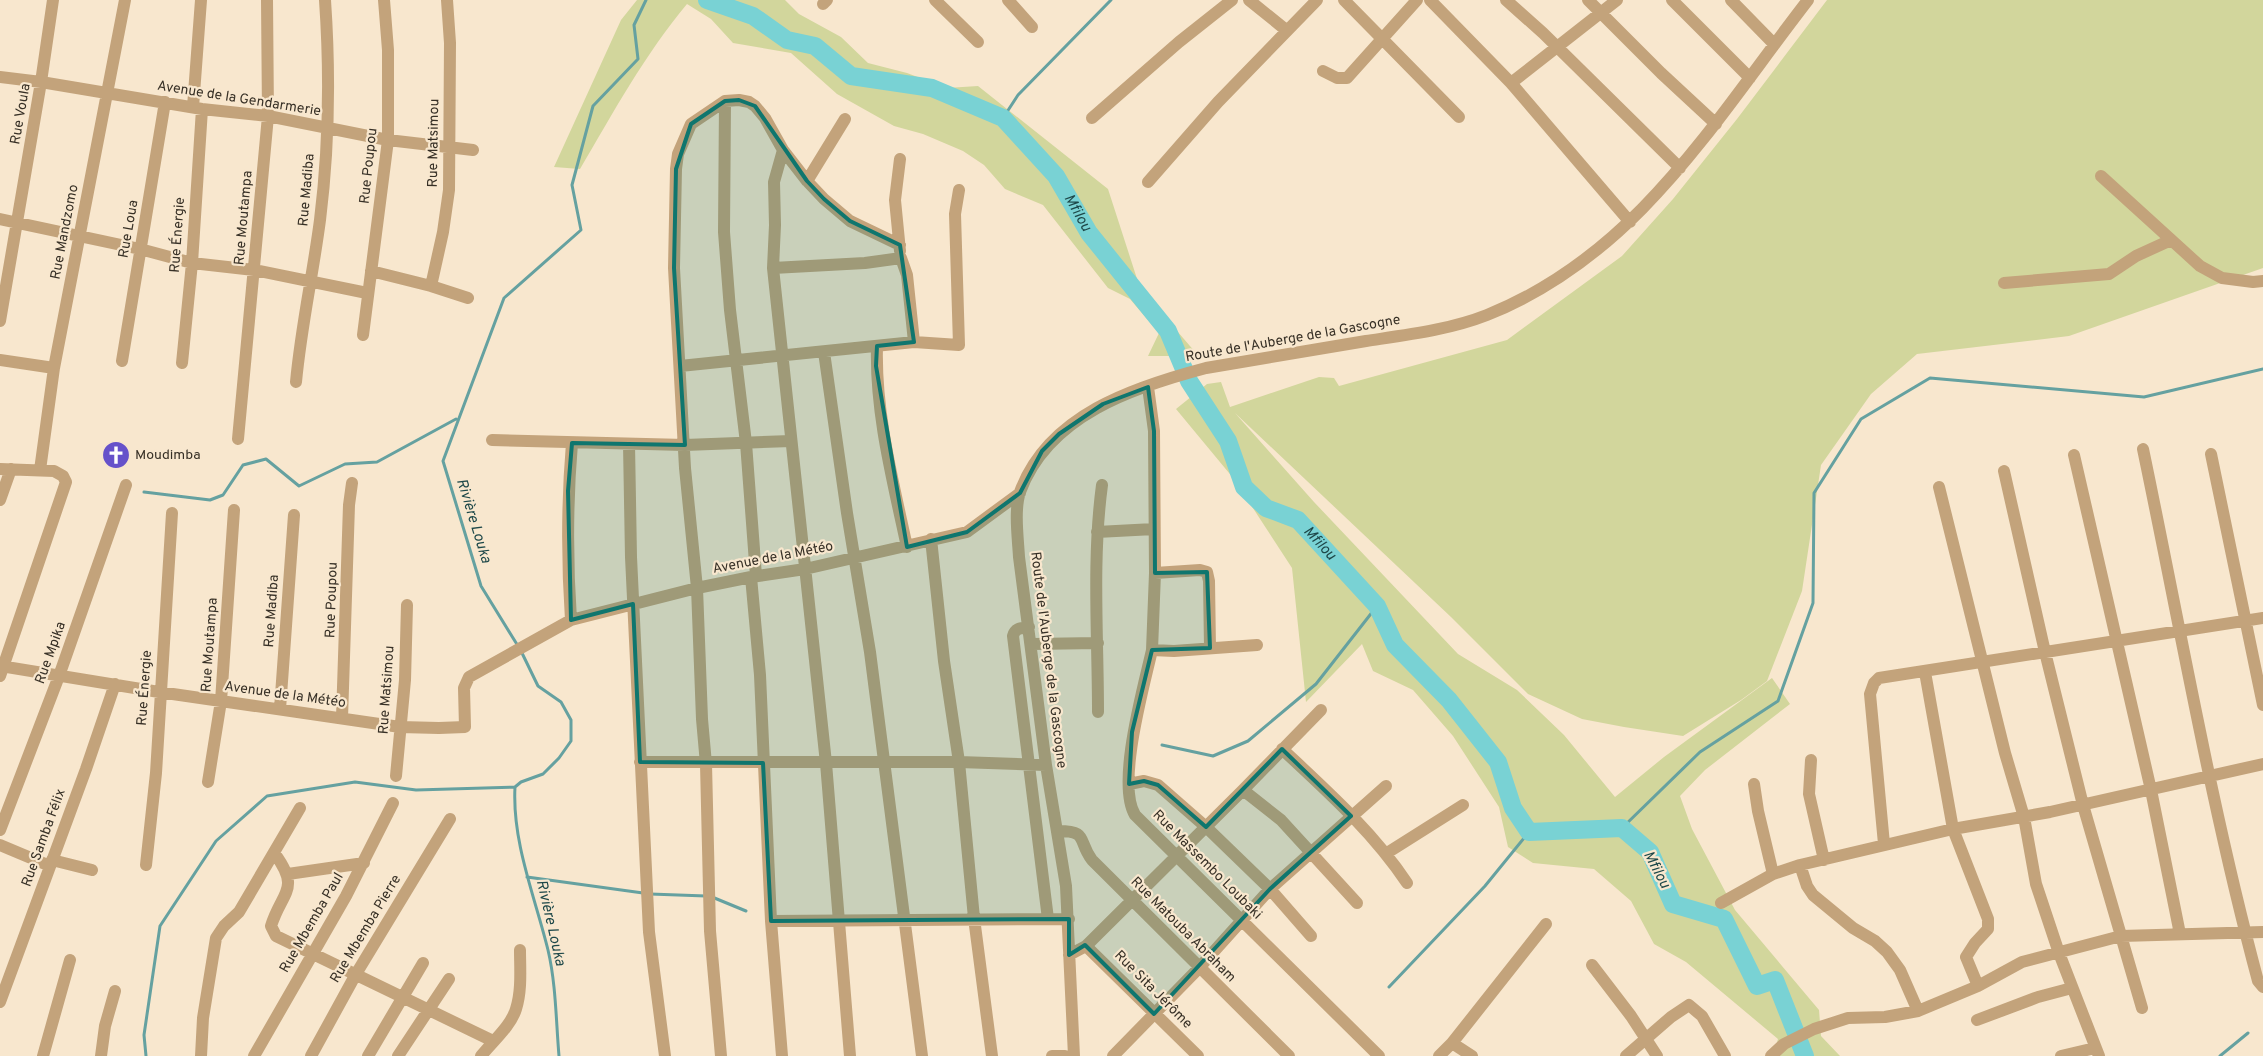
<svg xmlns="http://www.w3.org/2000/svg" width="2263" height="1056" viewBox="0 0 2263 1056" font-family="Overpass,sans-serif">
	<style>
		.green { fill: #d2d69c }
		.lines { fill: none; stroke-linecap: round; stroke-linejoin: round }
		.stream { stroke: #65a1a0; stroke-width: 3 }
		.river { stroke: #79d2d4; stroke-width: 18 }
		.minor { stroke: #c3a37b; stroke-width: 12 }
		.marked { fill: #0f766e; fill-opacity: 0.2; stroke: #0f766e; stroke-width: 4; stroke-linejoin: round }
		.labels { text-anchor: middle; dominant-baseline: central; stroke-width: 4.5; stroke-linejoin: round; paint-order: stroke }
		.street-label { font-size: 14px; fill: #373026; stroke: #f8e7ce }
		.poi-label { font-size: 14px; fill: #373026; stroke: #f8e7ce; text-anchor: start }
		.water-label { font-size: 15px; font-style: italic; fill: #1e4849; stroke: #f8e7ce }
	</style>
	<rect width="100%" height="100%" fill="#f8e7ce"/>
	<!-- green -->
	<path class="green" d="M 637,0 L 785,0 L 799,14 L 841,37 L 868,63 L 907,73 L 947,88 L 978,86 L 1108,189 L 1140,288 L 1196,353 L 1183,356 L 1148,356 L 1159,333 L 1130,299 L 1108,288 L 1043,205 L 1005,189 L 984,165 L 963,151 L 923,134 L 894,126 L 837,94 L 791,53 L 733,43 L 711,19 L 687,4 C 645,54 613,113 580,169 L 554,167 L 621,20 Z
		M 1827,0 L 2263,0 L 2263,268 L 2069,336 L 1917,354 L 1871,394 L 1821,465 L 1802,591 L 1767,681 L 1741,700 L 1683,736 L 1624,727 L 1582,719 L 1528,694 L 1451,617 L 1235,413 L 1314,502 L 1458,654 L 1517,690 L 1564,735 L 1615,797 L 1664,757 L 1772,678 L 1790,704 L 1705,770 L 1680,796 L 1692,829 L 1735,910 L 1819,1010 L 1821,1036 L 1840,1056 L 1773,1056 L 1778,1039 L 1686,962 L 1654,944 L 1631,901 L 1594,869 L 1533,863 L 1508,847 L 1499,807 L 1453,736 L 1413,690 L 1373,671 L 1362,644 L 1306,702 L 1292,568 L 1234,479 L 1176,409 L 1207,384 L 1221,382 L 1230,407 L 1319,377 L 1334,378 L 1339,386 L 1507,340 L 1622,256 L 1673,199 L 1737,119 Z"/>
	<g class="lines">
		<!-- stream -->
		<path class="stream" d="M 1003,118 L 1018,95 L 1111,0
			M 144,492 L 210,500 L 223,495 L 243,465 L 266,459 L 299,486 L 345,464 L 377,462 L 456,419
			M 518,646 L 481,586 L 443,461 L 504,298 L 581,230 L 572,185 L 593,106 L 638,59 L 634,25 L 646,0
			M 521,651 L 538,686 L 561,702 L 571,720 L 571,741 L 559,758 L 543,774 L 521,782 L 515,787 C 512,842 535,897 548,950 C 556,984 556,1021 559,1056
			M 1162,745 L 1213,756 L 1248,741 L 1316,684 L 1377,606
			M 1622,828 L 1700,752 L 1778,701 L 1813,603 L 1814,493 L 1861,419 L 1930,378 L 2144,397 L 2263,369
			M 527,877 L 643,893
			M 650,894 L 706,896
			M 712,897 L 746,911
			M 1389,987 L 1485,886 L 1529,832
			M 146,1056 L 144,1035 L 160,926 L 216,841 L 267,796 L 355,782 L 416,790 L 515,787
			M 2220,1056 L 2248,1033"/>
		<!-- river -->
		<path class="river" id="s1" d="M 707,0 L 753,16 L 787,40 L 815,46 L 851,76 L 932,88 L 1003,118 L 1056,176 L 1089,233 L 1168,331 L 1189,381 L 1228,441 L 1244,487 L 1266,508 L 1298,520 L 1377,606 L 1395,645 L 1449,700 L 1498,762 L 1513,808 L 1529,832 L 1622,828 L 1650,852 L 1673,904 L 1724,919 L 1757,986 L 1775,980 L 1805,1056"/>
		<!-- minor -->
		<path class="minor" d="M 935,0 L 978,42
			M 1008,0 L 1032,27
			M 1249,0 L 1286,30
			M 1344,0 L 1459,117
			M 1430,0 L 1511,83 L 1630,222
			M 1506,0 L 1543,33 L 1680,168
			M 1588,0 L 1661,73 L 1716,124
			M 1672,0 L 1750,78
			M 1731,0 L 1774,44
			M 823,4 L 827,0
			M 1323,71 L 1337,78 L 1347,78 L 1417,0
			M 0,77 L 41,82 L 202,109 L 268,116 L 388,140 L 473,150
			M 1511,83 L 1617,0
			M 725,101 L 724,232 L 730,310 L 746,443 L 756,576
			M 193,107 L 201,0
			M 1092,118 L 1179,42 L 1232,0
			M 783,150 L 774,182 L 775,225 L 773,268 L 826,763 L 850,1056
			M 900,159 L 895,200 L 900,251
			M 2101,176 L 2200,266 L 2222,278 L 2253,282 L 2263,281
			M 807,181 L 845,119
			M 1148,182 L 1218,102 L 1317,0
			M 0,219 L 140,249 L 192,263 L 254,270 L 367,293
			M 773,268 L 865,263 L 901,258 L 907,275 L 914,342
			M 371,271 L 431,286 L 468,298
			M 2004,283 L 2109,274 L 2136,256 L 2171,240
			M 431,286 L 443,232 L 449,190 L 450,43 L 447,0
			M 0,321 L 41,82 L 53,0
			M 363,335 L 388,140 L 388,50 L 384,0
			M 877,346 C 875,413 893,481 907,547
			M 824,352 L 847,513 L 870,652 L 922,1056
			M 0,360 L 54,368
			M 122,361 L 165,102
			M 182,363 L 192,263 L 202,109
			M 680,366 L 914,342 L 959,345 L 955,214 L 959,190
			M 296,382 C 301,327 313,274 320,220 C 329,148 330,72 325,0
			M 1148,387 L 1154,431 L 1155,573 L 1152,650 L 1174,651 L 1257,645
			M 238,439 L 268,116 L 267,0
			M 492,440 L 685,445 L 791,441
			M 629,444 L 631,557 L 649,932 L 665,1056
			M 2143,449 C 2180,626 2211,806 2258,981 L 2263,987
			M 2211,454 L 2263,705
			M 2074,455 L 2151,790 L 2180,934
			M 0,469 L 54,471 L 63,476 L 66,482 L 0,676
			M 40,470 L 54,368 L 125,0
			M 2004,471 L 2045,652 L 2083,805 L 2142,1008
			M 1939,487 L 2005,753 L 2024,817 L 2036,884 L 2059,953 L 2099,1056
			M 0,500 L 11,469
			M 1097,532 L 1154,529
			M 931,539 L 944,661 L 959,762 L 974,918 L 992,1056
			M 1155,573 L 1200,570 L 1207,572 L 1209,581 L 1210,648
			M 751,577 L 760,675 L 771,921 L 782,1056
			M 571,620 C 567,561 567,502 572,443
			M 1029,627 C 1021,628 1015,628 1013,636 L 1048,919
			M 1032,644 L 1098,643
			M 1152,650 C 1144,686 1116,784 1135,815 L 1379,1056
			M 0,666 L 159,692 L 400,727 L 439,728 L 465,727 L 464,688 L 469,677 L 571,620 L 697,588 L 751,577 L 805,569 L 967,532 L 1020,493
			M 1925,672 L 1953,829 L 1988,919 L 1988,929 L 1975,943 L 1966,957 L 1978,986
			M 280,709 L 294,515
			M 1098,712 C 1098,636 1092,560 1102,485
			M 342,718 L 349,505 L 352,483
			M 1282,749 C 1327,791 1373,832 1407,883
			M 1811,760 L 1809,794 L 1824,860
			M 640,762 L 959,762 L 1046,765
			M 396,776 L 405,680 L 407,605
			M 208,782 L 221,701 L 234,510
			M 1129,784 L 1144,781 L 1158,785 L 1206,827 L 1270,889 L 1311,936
			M 1754,784 L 1758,811 L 1773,874
			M 1243,790 L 1281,820 L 1357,903
			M 0,830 L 59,676 L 126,485
			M 1058,831 C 1089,831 1077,840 1092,860 L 1289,1056
			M 1884,844 L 1870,694 L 1874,683 L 1879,678 L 2263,618
			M 0,845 L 50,866
			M 1387,853 L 1463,805
			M 275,854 C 301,890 282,891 271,926 L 276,936 L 493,1041
			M 52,860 L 92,870
			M 146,865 L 156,773 L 172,513
			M 1800,865 L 1807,886 L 1813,895 L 1853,928 L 1875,941 L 1887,952 L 1900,970 L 1918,1011
			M 288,874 L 364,863
			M 1721,903 L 1773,874 L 1800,865 L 1953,829 L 2050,812 L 2263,764
			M 771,921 L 1069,919
			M 1086,946 L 1198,1056
			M 1069,955 L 1086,946 L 1243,790 L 1321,710
			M 1592,965 L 1631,1016 L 1657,1056
			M 0,1002 L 86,769 L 115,684
			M 1977,1020 L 2038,997 L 2072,988
			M 1452,1043 L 1472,1056
			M 43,1056 L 70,960
			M 101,1056 L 105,1026 L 115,991
			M 201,1056 L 203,1018 L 216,938 L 224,926 L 239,912 L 300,808
			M 254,1056 L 346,896 L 393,803
			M 311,1056 L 356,974 L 450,819
			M 368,1056 L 423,963
			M 398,1056 L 449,979
			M 481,1056 C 492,1042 511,1026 516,1009 C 522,990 520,969 520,950
			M 721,1056 L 710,931 L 706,764 L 702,719 L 697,588 L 685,468 L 674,268 L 676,169 L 678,154 L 691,124 L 725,101 L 739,100 L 749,102 L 755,106 L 765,118 L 783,150 L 807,181 L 824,199 L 850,221 L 900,245
			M 1052,1056 L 1065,1056
			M 1074,1056 L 1066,886 L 1046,765 L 1019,557 C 1018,539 1014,509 1020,492 C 1048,415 1134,387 1206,368 C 1259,359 1312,350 1366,341 C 1406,335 1449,330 1487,315 C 1637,255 1714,121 1808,0
			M 1113,1056 L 1199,968 L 1270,889 L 1386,786
			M 1439,1056 L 1452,1043 L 1546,924
			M 1626,1056 L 1671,1017 L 1689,1005 L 1702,1016 L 1725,1056
			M 1771,1056 L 1784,1044 L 1814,1029 L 1848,1018 L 1885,1017 L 1918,1011 L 1978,986 L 2022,962 L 2121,936 L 2263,932
			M 2061,1056 L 2095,1048"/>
	</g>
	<!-- marked area -->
	<path class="marked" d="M 739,100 L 755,106 L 807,181 L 824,199 L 850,221 L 900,245 L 914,342 L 877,346 L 876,366 L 907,547 L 967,532 L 1020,493 L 1042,451 L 1059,434 L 1103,404 L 1148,387 L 1154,431 L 1155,573 L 1207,572 L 1210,648 L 1152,650 L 1132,732 L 1129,784 L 1144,781 L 1158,785 L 1206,827 L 1282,749 L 1351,816 L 1270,889 L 1154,1014 L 1085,945 L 1069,955 L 1069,919 L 771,921 L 763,763 L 640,762 L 633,604 L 571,620 L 568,491 L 572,443 L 685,445 L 674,268 L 676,169 L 691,124 L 725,101 Z"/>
	<!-- icons -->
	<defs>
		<g id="church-disc" transform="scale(1.4375)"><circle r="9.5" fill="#6651ca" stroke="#f8e7ce"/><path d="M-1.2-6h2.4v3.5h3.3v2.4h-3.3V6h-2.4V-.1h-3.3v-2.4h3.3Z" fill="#fff"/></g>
	</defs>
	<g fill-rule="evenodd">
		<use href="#church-disc" x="116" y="455"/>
	</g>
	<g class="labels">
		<!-- street labels -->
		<g class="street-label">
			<text transform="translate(239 99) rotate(9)">Avenue de la Gendarmerie</text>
			<text transform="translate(21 114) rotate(-80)">Rue Voula</text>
			<text transform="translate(434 143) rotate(-89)">Rue Matsimou</text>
			<text transform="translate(369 166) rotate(-84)">Rue Poupou</text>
			<text transform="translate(307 190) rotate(-85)">Rue Madiba</text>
			<text transform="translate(244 218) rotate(-85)">Rue Moutampa</text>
			<text transform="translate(129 229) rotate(-80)">Rue Loua</text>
			<text transform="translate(65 232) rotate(-79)">Rue Mandzomo</text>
			<text transform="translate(178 235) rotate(-86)">Rue Énergie</text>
			<text transform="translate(1293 339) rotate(-10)">Route de l'Auberge de la Gascogne</text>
			<text transform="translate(773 558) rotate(-11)">Avenue de la Météo</text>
			<text transform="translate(332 600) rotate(-88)">Rue Poupou</text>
			<text transform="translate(272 611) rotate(-86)">Rue Madiba</text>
			<text transform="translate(210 645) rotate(-86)">Rue Moutampa</text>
			<text transform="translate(51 653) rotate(-70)">Rue Mpika</text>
			<text transform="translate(1048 660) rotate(83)">Route de l'Auberge de la Gascogne</text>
			<text transform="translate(145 688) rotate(-86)">Rue Énergie</text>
			<text transform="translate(387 690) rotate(-86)">Rue Matsimou</text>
			<text transform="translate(285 695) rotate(8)">Avenue de la Météo</text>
			<text transform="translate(44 838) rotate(-70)">Rue Samba Félix</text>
			<text transform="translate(1207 865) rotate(45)">Rue Massembo Loubaki</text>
			<text transform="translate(312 923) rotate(-60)">Rue Mbemba Paul</text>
			<text transform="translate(366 929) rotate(-59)">Rue Mbemba Pierre</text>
			<text transform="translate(1183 930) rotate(45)">Rue Matouba Abraham</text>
			<text transform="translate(1153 990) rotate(45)">Rue Sita Jérôme</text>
		</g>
		<!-- poi labels -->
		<g class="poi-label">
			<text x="135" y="455">Moudimba</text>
		</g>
		<!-- water labels -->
		<g class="water-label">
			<text stroke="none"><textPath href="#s1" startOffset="446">Mfilou</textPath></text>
			<text transform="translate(473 521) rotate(73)">Rivière Louka</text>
			<text stroke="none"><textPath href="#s1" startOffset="866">Mfilou</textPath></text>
			<text transform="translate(1656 870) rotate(62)">Mfilou</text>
			<text transform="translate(550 923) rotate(77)">Rivière Louka</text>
		</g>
	</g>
</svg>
